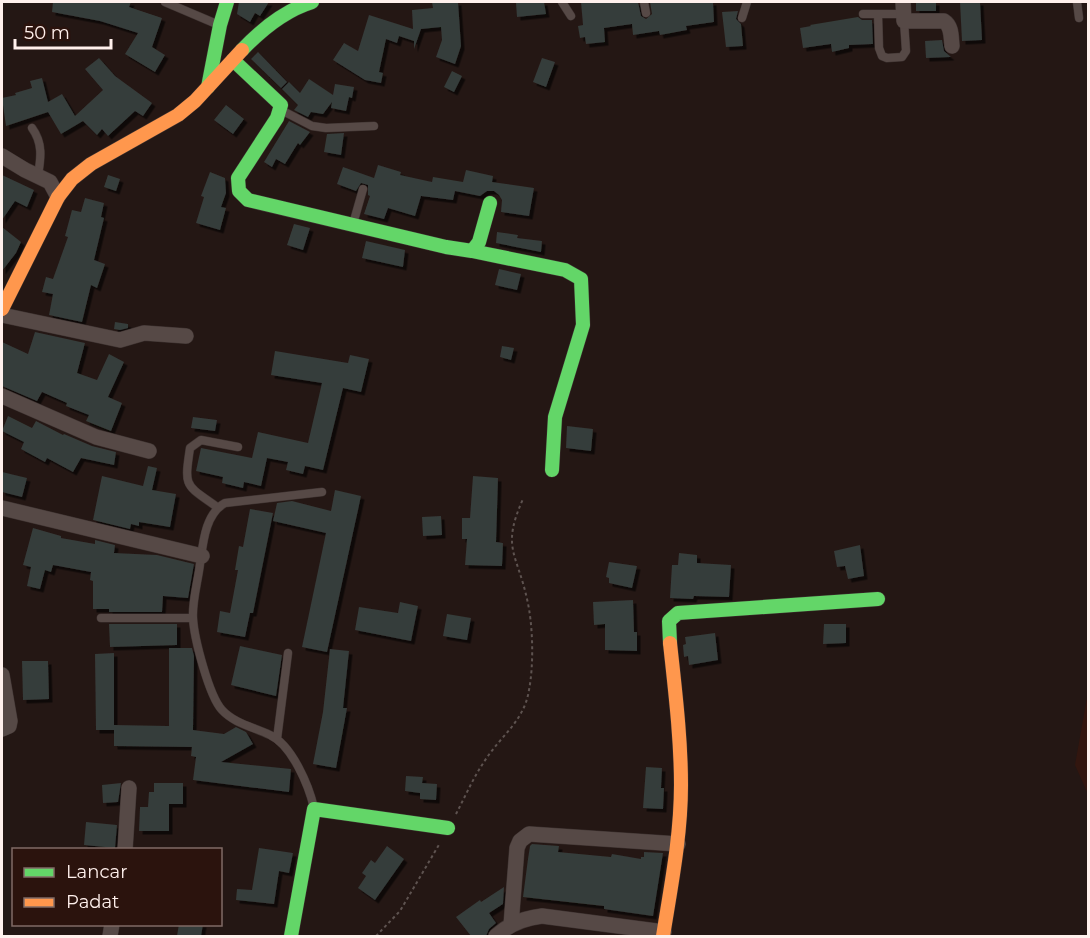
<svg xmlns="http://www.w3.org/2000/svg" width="1090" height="938" viewBox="0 0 1090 938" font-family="Montserrat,sans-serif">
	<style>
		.built { fill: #32160f }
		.building { fill: #363c3a; filter: url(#shadow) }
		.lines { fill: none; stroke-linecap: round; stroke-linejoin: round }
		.lane-casing { stroke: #3d3230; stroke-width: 9 }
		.street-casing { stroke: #3d3230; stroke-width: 16 }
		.fast-casing { stroke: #3d3230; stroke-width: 15 }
		.slow-casing { stroke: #3d3230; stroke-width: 15 }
		.path { stroke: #5e5350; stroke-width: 2; stroke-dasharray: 3 3; stroke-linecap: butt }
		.lane { stroke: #564946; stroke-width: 8 }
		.street { stroke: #564946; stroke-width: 15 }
		.fast { stroke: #63d668; stroke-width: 14 }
		.slow { stroke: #ff974d; stroke-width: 14 }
	</style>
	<defs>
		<filter id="shadow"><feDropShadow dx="3.5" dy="3.5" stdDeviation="0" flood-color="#0009"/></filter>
	</defs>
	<rect width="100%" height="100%" fill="#241714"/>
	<!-- built -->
	<path class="built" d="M 1088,692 L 1088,794 L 1075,765 Z"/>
	<!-- building -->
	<path class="building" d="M 53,2 L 131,2 L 129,7 L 162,18 L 152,47 L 165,55 L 155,72 L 125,54 L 138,33 L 100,21 L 52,12 Z
		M 239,2 L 269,2 L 260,16 L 255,13 L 250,22 L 237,14 Z
		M 432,2 L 458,2 L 461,46 L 455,64 L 436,57 L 442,40 L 441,27 L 421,29 L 414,49 L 414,41 L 399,36 L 397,43 L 386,39 L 379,72 L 383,73 L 381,83 L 365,80 L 333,60 L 344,43 L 358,51 L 369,15 L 413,29 L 412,10 L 433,8 Z
		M 529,2 L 544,2 L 546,14 L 517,17 L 516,3 Z
		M 581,2 L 638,2 L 641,16 L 646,19 L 652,14 L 650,2 L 713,2 L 714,22 L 686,26 L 687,30 L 660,35 L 659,31 L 633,35 L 632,24 L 604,28 L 605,42 L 586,44 L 585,37 L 580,38 L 578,26 L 583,25 Z
		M 916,2 L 936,2 L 936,11 L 916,11 Z
		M 960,2 L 980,2 L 982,40 L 962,41 Z
		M 738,11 L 736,19 L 741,24 L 743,46 L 726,47 L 722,12 Z
		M 858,17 L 862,20 L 872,20 L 873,44 L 849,45 L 849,48 L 832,52 L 831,44 L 803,48 L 800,28 L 811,26 L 810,25 Z
		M 942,40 L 944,51 L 951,57 L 926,58 L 925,41 Z
		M 258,52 L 287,82 L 281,88 L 251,59 Z
		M 99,58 L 115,76 L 152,103 L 143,116 L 135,111 L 108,136 L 102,129 L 97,135 L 83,121 L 61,134 L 48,112 L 6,126 L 2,98 L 16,95 L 15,93 L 32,88 L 30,81 L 42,78 L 48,102 L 62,94 L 75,116 L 103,90 L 85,69 Z
		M 542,58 L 555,62 L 546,87 L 533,82 Z
		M 452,71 L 462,76 L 454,92 L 444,87 Z
		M 309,79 L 333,95 L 335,84 L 354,87 L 352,98 L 349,97 L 346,111 L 331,108 L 332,102 L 323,114 L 311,112 L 308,117 L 294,110 L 298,105 L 282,89 L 289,82 L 300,93 Z
		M 226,105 L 244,119 L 233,134 L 214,120 Z
		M 289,121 L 310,132 L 300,145 L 298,143 L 285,164 L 276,159 L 272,167 L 264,162 Z
		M 344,133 L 341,155 L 324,152 L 327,134 Z
		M 378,165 L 401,172 L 400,175 L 432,182 L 433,177 L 463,182 L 466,170 L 493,176 L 492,182 L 534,188 L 529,216 L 501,212 L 502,200 L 499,195 L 494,191 L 487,191 L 480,196 L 455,191 L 453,200 L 421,196 L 415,216 L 388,208 L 384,219 L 364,214 L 370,196 L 368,195 L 368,185 L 361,183 L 356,191 L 337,184 L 343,167 L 374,178 Z
		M 210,172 L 225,178 L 226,193 L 221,207 L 226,208 L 220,230 L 196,223 L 204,197 L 201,196 Z
		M 2,175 L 34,190 L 27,207 L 15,201 L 2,220 Z
		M 108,175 L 120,179 L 116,191 L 104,187 Z
		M 85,198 L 104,203 L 101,217 L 104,218 L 94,260 L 105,264 L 97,288 L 91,285 L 82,322 L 49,315 L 53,294 L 42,292 L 46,277 L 53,279 L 68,237 L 65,236 L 72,210 L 81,212 Z
		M 294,224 L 310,228 L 303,250 L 287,245 Z
		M 2,227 L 21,242 L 16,253 L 2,271 Z
		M 497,232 L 518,235 L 517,238 L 542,241 L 541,252 L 496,243 Z
		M 366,241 L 405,250 L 403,267 L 362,258 Z
		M 499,269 L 521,274 L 517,290 L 495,285 Z
		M 115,322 L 128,324 L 128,328 L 120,330 L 114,329 Z
		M 35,332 L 85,343 L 77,373 L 97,380 L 109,354 L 124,362 L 108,397 L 122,403 L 111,431 L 86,421 L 89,415 L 66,406 L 67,403 L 42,392 L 37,401 L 2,386 L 2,342 L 28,354 Z
		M 502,346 L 514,348 L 511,360 L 500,357 Z
		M 275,351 L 348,363 L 350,355 L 369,359 L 361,392 L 343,388 L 323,470 L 305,466 L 303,474 L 286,470 L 288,462 L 267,458 L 261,486 L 244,482 L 243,488 L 222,483 L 223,477 L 196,471 L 201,448 L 252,458 L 258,432 L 308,443 L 322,383 L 271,375 Z
		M 8,416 L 32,428 L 36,421 L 63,435 L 64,434 L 92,446 L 116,452 L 114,465 L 81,458 L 73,472 L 47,458 L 45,462 L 21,449 L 24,442 L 2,431 Z
		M 193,417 L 217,420 L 215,431 L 191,428 Z
		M 567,426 L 593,429 L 591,451 L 566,448 Z
		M 148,466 L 157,468 L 152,490 L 176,494 L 170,527 L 139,522 L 139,526 L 131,524 L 130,529 L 93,520 L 102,476 L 143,486 Z
		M 2,472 L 27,478 L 22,497 L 2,492 Z
		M 473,476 L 498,478 L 496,542 L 503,543 L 502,566 L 465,565 L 467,539 L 462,539 L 462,518 L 470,518 Z
		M 335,490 L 361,496 L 327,652 L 302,647 L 326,533 L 273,521 L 277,503 L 292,501 L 331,511 Z
		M 250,509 L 273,513 L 253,613 L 250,613 L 245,637 L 217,632 L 220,611 L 230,613 L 238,570 L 235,570 L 239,546 L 243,547 Z
		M 441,516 L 442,535 L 423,536 L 422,517 Z
		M 33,528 L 61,536 L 61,538 L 95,544 L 95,540 L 115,545 L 114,553 L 157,555 L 194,564 L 188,598 L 163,596 L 162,612 L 109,612 L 109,609 L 93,609 L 93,581 L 90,580 L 91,572 L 53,565 L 51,572 L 45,570 L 40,589 L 27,586 L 31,567 L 23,565 Z
		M 860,545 L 864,576 L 848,579 L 845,566 L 837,567 L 834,551 Z
		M 679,553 L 697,555 L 697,563 L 731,565 L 729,597 L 694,596 L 693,599 L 670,598 L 672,565 L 678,565 Z
		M 609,562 L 637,566 L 632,588 L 609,583 L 609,578 L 606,577 Z
		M 633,600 L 634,632 L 637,632 L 637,651 L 605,650 L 605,624 L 594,625 L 593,602 Z
		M 400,602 L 418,606 L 411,641 L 355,630 L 359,607 L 398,613 Z
		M 447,614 L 471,618 L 467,640 L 443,636 Z
		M 109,624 L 177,624 L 177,645 L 110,647 Z
		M 824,624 L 846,624 L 846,643 L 823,644 Z
		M 715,633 L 718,660 L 689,665 L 688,656 L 684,657 L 683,645 L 686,644 L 685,637 Z
		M 240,646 L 282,655 L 276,696 L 231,685 Z
		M 169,648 L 192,648 L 194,656 L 193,730 L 224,734 L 236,727 L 246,732 L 253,744 L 221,762 L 291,769 L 289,792 L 193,780 L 196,757 L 191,756 L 192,747 L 114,746 L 114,725 L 169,726 Z
		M 330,649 L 349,651 L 343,708 L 347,708 L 336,768 L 313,764 L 323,712 Z
		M 114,653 L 114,730 L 96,730 L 95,654 Z
		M 22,661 L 48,661 L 49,699 L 23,700 Z
		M 646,767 L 662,768 L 661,788 L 664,788 L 663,809 L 643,808 Z
		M 406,776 L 423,777 L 422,783 L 437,784 L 436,800 L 420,799 L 420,793 L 405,791 Z
		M 121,783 L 118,802 L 103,803 L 102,785 Z
		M 154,783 L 183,783 L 183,804 L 169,804 L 169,831 L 139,831 L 140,807 L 148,807 L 149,792 L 154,792 Z
		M 86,822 L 117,825 L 115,848 L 84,845 Z
		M 532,844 L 559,846 L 558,852 L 611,857 L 612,854 L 641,859 L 641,857 L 644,857 L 644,852 L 663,853 L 653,916 L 604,909 L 604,906 L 523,897 L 528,859 L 530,846 Z
		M 387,846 L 404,859 L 375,900 L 358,888 L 366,876 L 362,873 L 371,860 L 375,863 Z
		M 259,848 L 293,853 L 289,873 L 279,871 L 274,904 L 236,900 L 237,889 L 252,890 Z
		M 504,887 L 503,904 L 489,913 L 496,923 L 489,929 L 486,936 L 471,936 L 456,917 L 480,900 L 481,902 Z
		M 179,924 L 203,924 L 201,936 L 177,936 Z"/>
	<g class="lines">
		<!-- lane casing -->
		<g class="lane-casing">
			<path id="lane" d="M 165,2 L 219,25
				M 562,2 L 571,16
				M 644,2 L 646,13
				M 1077,2 L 1079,18
				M 863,14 L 904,14
				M 878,14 L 879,48 L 882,56 L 887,58 L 902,57 L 906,51 L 904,21
				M 742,18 L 747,2
				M 281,110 L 312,126 L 326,128 L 374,126
				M 32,128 C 43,143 41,158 38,175
				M 353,224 L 363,189
				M 217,507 C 185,484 184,488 190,448 L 201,440 L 238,447
				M 101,618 L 193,618
				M 277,739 L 288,653
				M 314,808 C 309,786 292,745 270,735 C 254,727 235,724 222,710 C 209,696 194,638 193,618 C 192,601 198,581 200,564 C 203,543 205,514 225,503 L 322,492"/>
		</g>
		<!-- street casing -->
		<g class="street-casing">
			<path id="street" d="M 903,2 L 904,21 L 944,21 C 952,26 951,37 952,46
				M 2,156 L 25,170 L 50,182 L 58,197
				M 2,315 L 120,340 L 144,333 L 186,336
				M 2,396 L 96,437 L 149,451
				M 2,508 L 202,556
				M 2,675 L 10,721 L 9,726 L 2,729
				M 125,850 L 129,788
				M 511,925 L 517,848 L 520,841 L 529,834 L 678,844
				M 110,936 L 112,924
				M 496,936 C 509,924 525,918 542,916 L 664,932"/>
		</g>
		<!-- fast casing -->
		<g class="fast-casing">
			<path id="fast" d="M 242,50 C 261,30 286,10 312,2
				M 233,60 L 281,105 L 277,118 L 238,178 L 239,191 L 248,200 L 446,247 L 472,251 L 479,242 L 490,203
				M 208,87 L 220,25 L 227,2
				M 472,251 L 565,270 L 581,279 L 583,325 L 555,417 L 552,470
				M 670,643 L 669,621 L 678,613 L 878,599
				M 291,936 L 314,809 L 448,828"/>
		</g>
		<!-- slow casing -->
		<g class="slow-casing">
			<path id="slow" d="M 2,309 L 58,197 L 72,179 L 91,164 L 178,115 L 195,101 L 242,50
				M 663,936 C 671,886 681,836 681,785 C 681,738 675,690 670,643"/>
		</g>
		<!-- path -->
		<path class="path" d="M 456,814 C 465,797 473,778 484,762 C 500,736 524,722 529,690 C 534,664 533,624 527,599 C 517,553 501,548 523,499
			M 376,936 L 400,911 L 440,843"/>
		<!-- lane -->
		<use href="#lane" class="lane"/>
		<!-- street -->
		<use href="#street" class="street"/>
		<!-- fast -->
		<use href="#fast" class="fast"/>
		<!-- slow -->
		<use href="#slow" class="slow"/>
	</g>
	<!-- border -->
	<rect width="1090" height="938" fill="none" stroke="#fff0ec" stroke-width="6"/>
	<!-- legend -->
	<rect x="12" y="848" width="210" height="78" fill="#2b130d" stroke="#806b66" stroke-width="1.5"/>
	<rect x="24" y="868" width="30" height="9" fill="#63d668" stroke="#806b66" stroke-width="1.5"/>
	<text x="66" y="878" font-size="18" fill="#fff0ec">Lancar</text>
	<rect x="24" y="898" width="30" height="9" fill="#ff974d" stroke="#806b66" stroke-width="1.5"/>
	<text x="66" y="908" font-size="18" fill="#fff0ec">Padat</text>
	<!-- scale -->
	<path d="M15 39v9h96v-9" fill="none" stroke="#fff0ec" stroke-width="3"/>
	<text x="24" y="39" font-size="18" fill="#fff0ec" stroke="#2b130d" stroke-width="4.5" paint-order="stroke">50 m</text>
</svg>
